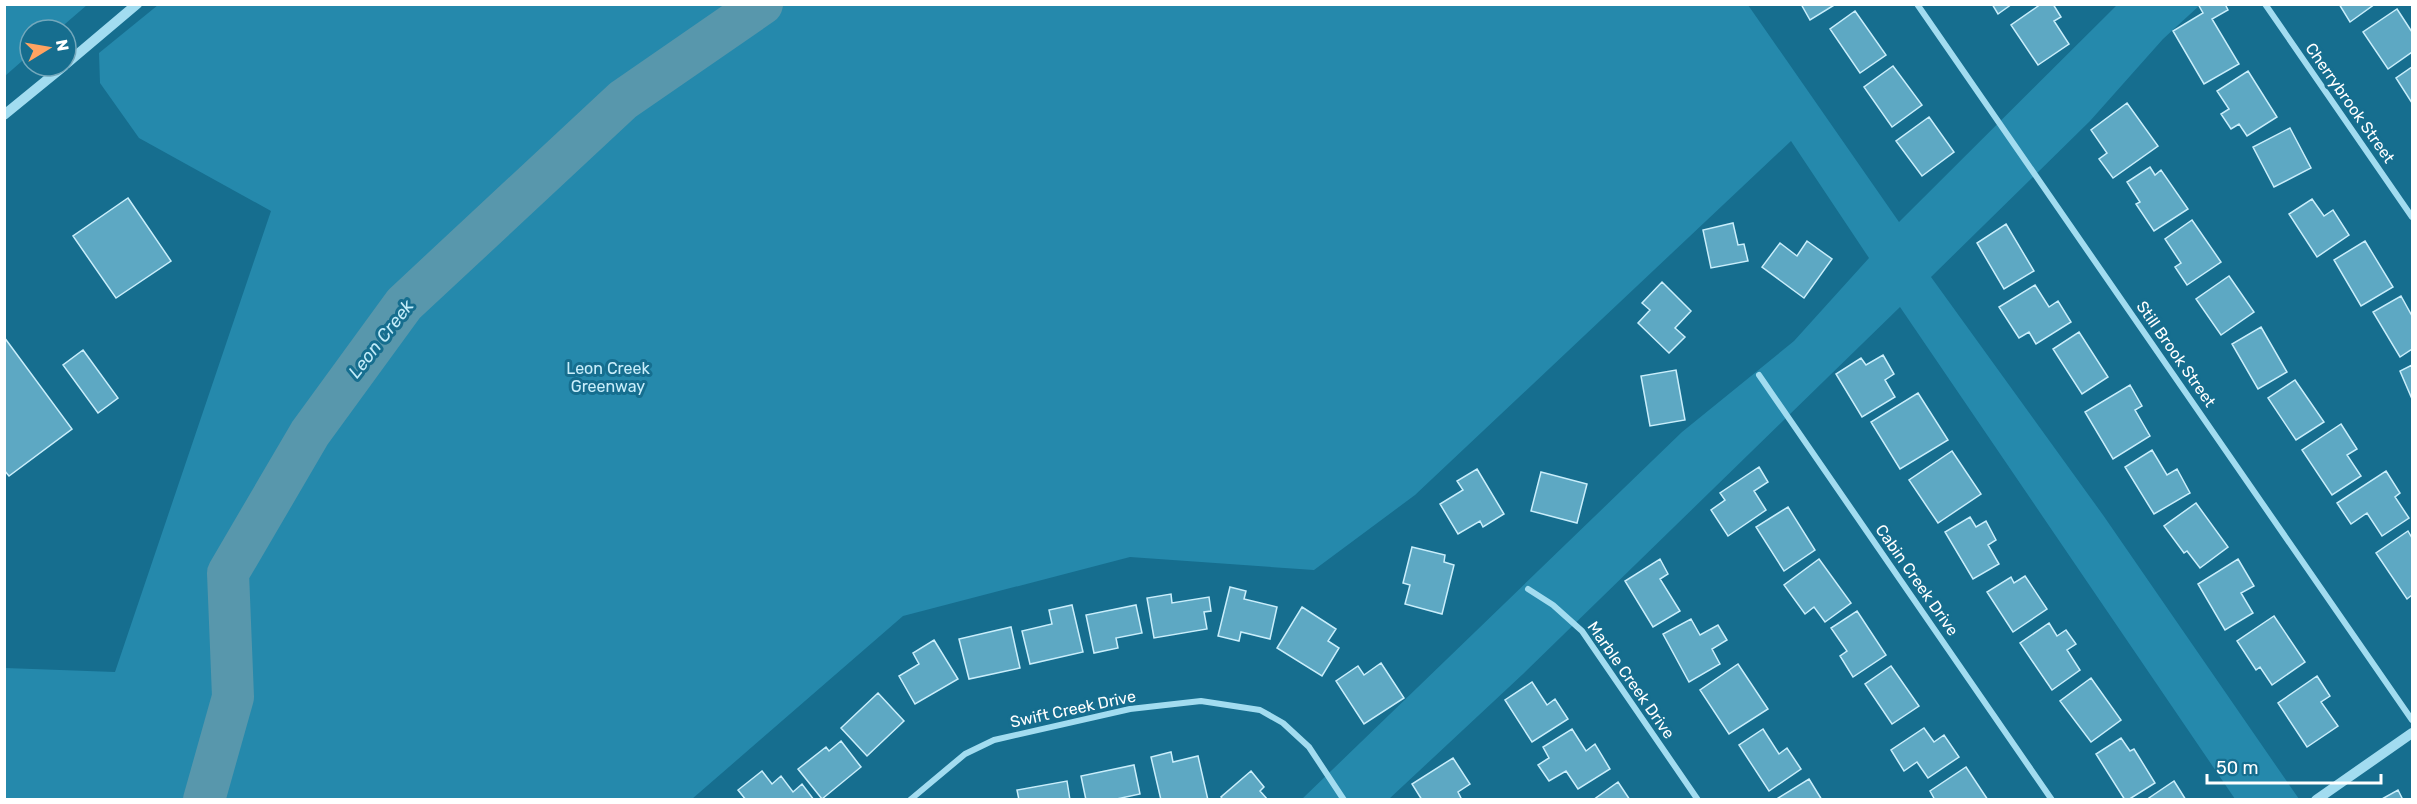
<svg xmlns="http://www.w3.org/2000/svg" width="2417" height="804" viewBox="0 0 2417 804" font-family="Rubik,sans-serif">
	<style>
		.green { fill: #2589ac }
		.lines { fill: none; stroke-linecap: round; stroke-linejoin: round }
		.river { stroke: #5897ac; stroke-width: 42 }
		.building { fill: #5da8c3; stroke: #c9eefb; stroke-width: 1.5 }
		.minor { stroke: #a2dcf0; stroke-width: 6 }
		.tertiary { stroke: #a2dcf0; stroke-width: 10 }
		.labels { text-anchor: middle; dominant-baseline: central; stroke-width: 6; stroke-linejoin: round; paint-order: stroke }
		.street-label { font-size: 16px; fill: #fff; stroke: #166e8f }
		.park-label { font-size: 16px; fill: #c9eefb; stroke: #166e8f }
		.water-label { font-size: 18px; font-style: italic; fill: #c2ecf9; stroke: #166e8f }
	</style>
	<rect width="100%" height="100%" fill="#166e8f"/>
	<!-- green -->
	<path class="green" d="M 5,4 L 87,4 L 87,5 L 58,30 L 30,30 L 30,54 L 5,76 Z
		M 158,5 L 1748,5 L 1899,222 L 2117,5 L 2200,5 L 2163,39 L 2090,121 L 1931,277 L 2103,515 L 2299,799 L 2235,799 L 1900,307 L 1523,674 L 1389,799 L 1302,799 L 1682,432 L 1794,341 L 1869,258 L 1791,141 L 1415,495 L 1314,570 L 1130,557 L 903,616 L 692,799 L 5,800 L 5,668 L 115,672 L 271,211 L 139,138 L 100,83 L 99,53 Z"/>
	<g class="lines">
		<!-- river -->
		<path class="river" d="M 204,800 L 233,697 L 228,573 L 310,433 L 404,304 L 623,100 L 762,4"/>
	</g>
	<!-- building -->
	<path class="building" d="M 1801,4 L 1836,4 L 1810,20 Z
		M 1992,4 L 2012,4 L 1998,14 Z
		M 2041,4 L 2053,4 L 2061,17 L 2054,21 L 2069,44 L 2038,65 L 2011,25 Z
		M 2198,4 L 2225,4 L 2228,10 L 2212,19 L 2239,64 L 2204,84 L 2173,31 L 2203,13 Z
		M 2339,4 L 2375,4 L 2350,22 Z
		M 2397,9 L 2412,32 L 2412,52 L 2388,69 L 2363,32 Z
		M 1855,11 L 1886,55 L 1860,73 L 1830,29 Z
		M 1893,66 L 1922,105 L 1892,127 L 1864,87 Z
		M 2412,67 L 2412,103 L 2396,78 Z
		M 2248,71 L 2277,117 L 2247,136 L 2239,124 L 2231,129 L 2221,114 L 2229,109 L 2217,91 Z
		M 2127,103 L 2158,146 L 2113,178 L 2099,159 L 2107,153 L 2091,130 Z
		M 1929,117 L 1954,152 L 1922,176 L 1896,141 Z
		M 2290,128 L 2311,168 L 2274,187 L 2253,147 Z
		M 2150,167 L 2155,175 L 2161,170 L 2188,209 L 2154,231 L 2136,204 L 2140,202 L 2127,182 Z
		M 128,198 L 171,261 L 116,298 L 73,236 Z
		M 2312,199 L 2324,216 L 2333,210 L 2349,235 L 2317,257 L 2289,214 Z
		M 2192,220 L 2221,262 L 2187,285 L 2175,267 L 2181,263 L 2165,239 Z
		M 1733,223 L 1738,245 L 1744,244 L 1748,261 L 1711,268 L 1703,230 Z
		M 2006,224 L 2034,271 L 2004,289 L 1977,243 Z
		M 1807,241 L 1832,259 L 1804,298 L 1762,267 L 1780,243 L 1797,256 Z
		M 2365,241 L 2393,287 L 2361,306 L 2334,260 Z
		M 2229,276 L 2254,312 L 2221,335 L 2196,299 Z
		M 1662,282 L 1691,311 L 1675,328 L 1685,337 L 1669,353 L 1638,323 L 1650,310 L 1642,303 Z
		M 2035,285 L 2049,307 L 2058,301 L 2071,322 L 2036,344 L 2029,332 L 2019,338 L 1999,307 Z
		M 2401,296 L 2412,316 L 2412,349 L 2400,357 L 2373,312 Z
		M 2261,327 L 2287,372 L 2258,389 L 2232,344 Z
		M 2079,332 L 2108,377 L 2082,394 L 2053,349 Z
		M 4,337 L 72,429 L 9,476 L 4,470 Z
		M 83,350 L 118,398 L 98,413 L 63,365 Z
		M 1883,355 L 1894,374 L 1885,380 L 1895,397 L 1862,417 L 1836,374 L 1861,358 L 1866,365 Z
		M 2412,365 L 2412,399 L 2400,371 Z
		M 1676,370 L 1685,420 L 1650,426 L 1641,376 Z
		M 2295,380 L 2324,422 L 2296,440 L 2268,398 Z
		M 2130,385 L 2142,406 L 2135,410 L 2150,436 L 2113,459 L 2085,412 Z
		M 1918,393 L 1948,440 L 1900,469 L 1871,422 Z
		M 2341,424 L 2357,449 L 2347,455 L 2361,476 L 2332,495 L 2302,450 Z
		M 2152,450 L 2167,475 L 2177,469 L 2190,493 L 2154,514 L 2125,467 Z
		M 1952,451 L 1981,494 L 1938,523 L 1909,480 Z
		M 1759,467 L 1768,482 L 1754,491 L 1766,510 L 1728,536 L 1711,510 L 1725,500 L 1720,493 Z
		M 1477,469 L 1504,514 L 1483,527 L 1480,521 L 1458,534 L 1440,504 L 1463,490 L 1457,481 Z
		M 2386,471 L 2400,493 L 2395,497 L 2409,518 L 2382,536 L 2367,513 L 2351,524 L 2337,503 Z
		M 1541,472 L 1587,484 L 1577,523 L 1531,511 Z
		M 2196,503 L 2228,547 L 2200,568 L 2187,551 L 2184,553 L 2164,526 Z
		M 1788,507 L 1815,550 L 1784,571 L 1756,527 Z
		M 1970,517 L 1976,527 L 1986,521 L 1996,540 L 1988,545 L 1999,564 L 1973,579 L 1945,532 Z
		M 2408,531 L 2412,538 L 2412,595 L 2407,599 L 2376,553 Z
		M 1412,547 L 1445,555 L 1444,562 L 1454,565 L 1442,614 L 1405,604 L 1410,585 L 1403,583 Z
		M 1660,559 L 1668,574 L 1660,579 L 1680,611 L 1653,627 L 1625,581 Z
		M 1819,559 L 1851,603 L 1825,622 L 1814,607 L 1805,614 L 1784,585 Z
		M 2238,559 L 2254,586 L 2241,593 L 2253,613 L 2225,630 L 2198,584 Z
		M 2025,576 L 2047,609 L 2013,632 L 1987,592 L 2011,577 L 2014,583 Z
		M 1230,587 L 1246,591 L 1244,599 L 1277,607 L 1270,639 L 1241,632 L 1239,641 L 1218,636 Z
		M 1171,594 L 1172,603 L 1209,597 L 1211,611 L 1204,612 L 1207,629 L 1154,638 L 1147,598 Z
		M 1072,605 L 1083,652 L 1030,664 L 1022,631 L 1052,624 L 1049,610 Z
		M 1136,605 L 1142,633 L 1116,638 L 1118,648 L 1094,653 L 1086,615 Z
		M 1302,607 L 1336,629 L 1328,641 L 1339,648 L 1322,676 L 1277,648 Z
		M 1857,611 L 1886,655 L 1853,677 L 1840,656 L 1847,651 L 1831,628 Z
		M 2274,616 L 2305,662 L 2272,685 L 2260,667 L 2256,670 L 2237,641 Z
		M 1691,619 L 1700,635 L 1718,625 L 1727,640 L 1712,649 L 1720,664 L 1689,682 L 1663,634 Z
		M 2049,623 L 2057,636 L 2066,630 L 2076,644 L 2067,650 L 2080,670 L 2052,690 L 2020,643 Z
		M 1011,627 L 1020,668 L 969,679 L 959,639 Z
		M 934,640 L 958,679 L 915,704 L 899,676 L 919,664 L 913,653 Z
		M 1381,663 L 1404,698 L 1364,724 L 1336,681 L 1358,666 L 1364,675 Z
		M 1738,664 L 1768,709 L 1729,734 L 1700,690 Z
		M 1891,666 L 1919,706 L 1892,724 L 1865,684 Z
		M 2317,676 L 2330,696 L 2321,702 L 2338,726 L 2307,747 L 2278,703 Z
		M 2091,678 L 2121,720 L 2091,742 L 2060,701 Z
		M 1532,682 L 1547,705 L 1555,699 L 1568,719 L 1532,742 L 1505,700 Z
		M 878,693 L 904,721 L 867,756 L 841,728 Z
		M 1924,728 L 1934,742 L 1944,735 L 1959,757 L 1928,778 L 1917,762 L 1904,771 L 1891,750 Z
		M 1572,729 L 1586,751 L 1595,744 L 1610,769 L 1578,789 L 1566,771 L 1549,781 L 1538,765 L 1549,758 L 1543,747 Z
		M 1763,729 L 1779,754 L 1787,748 L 1801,769 L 1769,791 L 1739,745 Z
		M 2121,738 L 2130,751 L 2134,749 L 2155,783 L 2128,800 L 2125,800 L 2096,754 Z
		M 841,741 L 861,767 L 822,799 L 798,769 L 826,747 L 829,751 Z
		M 1171,752 L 1173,762 L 1198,756 L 1208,800 L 1161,800 L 1151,757 Z
		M 1453,758 L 1470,784 L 1458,792 L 1462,800 L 1422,800 L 1412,784 Z
		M 1134,765 L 1140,794 L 1112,800 L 1086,800 L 1081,776 Z
		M 1966,767 L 1988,800 L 1935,800 L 1930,791 Z
		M 762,771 L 772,784 L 781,776 L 793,792 L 802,784 L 814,800 L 746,800 L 738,790 Z
		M 1251,771 L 1264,787 L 1260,791 L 1268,800 L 1223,800 L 1221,797 Z
		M 1809,779 L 1822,800 L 1775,800 Z
		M 1067,781 L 1070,800 L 1019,800 L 1017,790 Z
		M 2174,781 L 2186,800 L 2146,800 Z
		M 1618,782 L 1630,800 L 1593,800 Z
		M 2398,790 L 2403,800 L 2380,800 Z"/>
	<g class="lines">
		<!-- minor -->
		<path class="minor" d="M 1917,4 L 2412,720
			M 2265,4 L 2412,217
			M 1759,375 L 2052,800
			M 1528,589 L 1553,605 L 1582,631 L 1698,800
			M 910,800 L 965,754 L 994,740 L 1130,709 L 1201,701 L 1260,710 L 1283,723 L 1309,747 L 1344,800"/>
		<!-- tertiary -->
		<path class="tertiary" d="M 66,64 L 137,4
			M 4,115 L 64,66
			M 2316,800 L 2412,733"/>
	</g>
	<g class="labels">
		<!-- street labels -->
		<g class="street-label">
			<text transform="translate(2350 103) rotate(55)">Cherrybrook Street</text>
			<text transform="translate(2176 354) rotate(55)">Still Brook Street</text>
			<text transform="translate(1917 580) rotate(55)">Cabin Creek Drive</text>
			<text transform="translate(1631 680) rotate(55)">Marble Creek Drive</text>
			<text transform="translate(1073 709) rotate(-12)">Swift Creek Drive</text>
		</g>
		<!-- park labels -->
		<g class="park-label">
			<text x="608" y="368">Leon Creek<tspan x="608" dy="18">Greenway</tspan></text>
		</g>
		<!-- water labels -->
		<g class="water-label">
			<text transform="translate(381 339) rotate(-52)">Leon Creek</text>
		</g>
	</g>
	<!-- border -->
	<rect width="2417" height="804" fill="none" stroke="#ffffff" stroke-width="12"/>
	<!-- north arrow -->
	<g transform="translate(48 48) rotate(79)"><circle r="28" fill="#166e8f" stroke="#73a8bc" stroke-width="1.5"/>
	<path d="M0-4.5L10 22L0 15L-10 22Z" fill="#ffa361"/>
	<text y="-9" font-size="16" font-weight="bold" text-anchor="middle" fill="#ffffff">N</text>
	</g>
	<!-- scale -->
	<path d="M2207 774v9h174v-9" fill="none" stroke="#ffffff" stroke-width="3"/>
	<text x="2216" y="774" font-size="18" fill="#ffffff" stroke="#166e8f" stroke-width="4.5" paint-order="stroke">50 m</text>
</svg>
